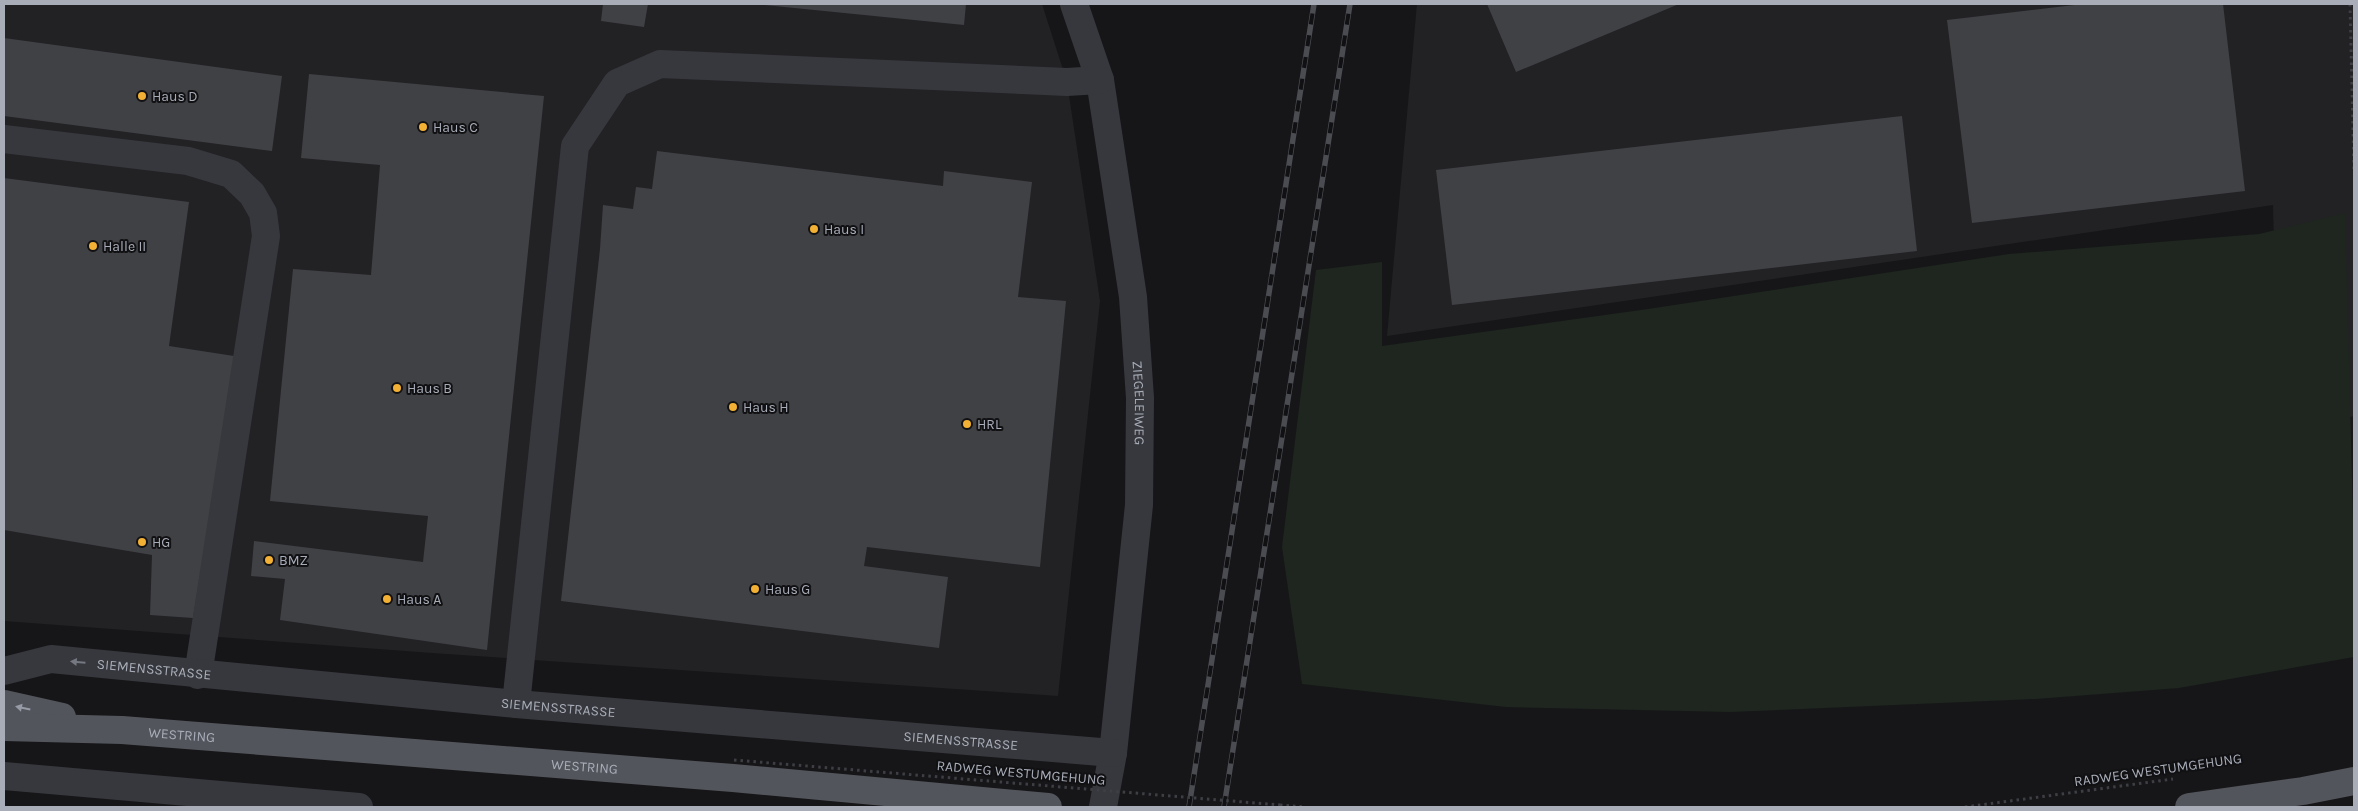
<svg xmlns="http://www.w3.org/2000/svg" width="2358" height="811" viewBox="0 0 2358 811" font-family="Karla,sans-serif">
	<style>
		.built { fill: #222225 }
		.green { fill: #1e261f }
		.building { fill: #404145 }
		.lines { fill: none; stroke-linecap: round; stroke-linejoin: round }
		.path { stroke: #3d3f44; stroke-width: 3; stroke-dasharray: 2.5 4; stroke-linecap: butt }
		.minor { stroke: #37383d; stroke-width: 28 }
		.major { stroke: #53555c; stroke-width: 28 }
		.rail-casing { stroke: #4a4c52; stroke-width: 5.5 }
		.rail { stroke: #111113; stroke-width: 4; stroke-dasharray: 11; stroke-linecap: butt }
		.path-bridge { stroke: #3d3f44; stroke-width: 3; stroke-dasharray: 2.5 4; stroke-linecap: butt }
		.oneway { fill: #757881 }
		.oneway2 { fill: #979ba6 }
		.poi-dot { fill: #f2b134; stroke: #111113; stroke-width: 2 }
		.labels { text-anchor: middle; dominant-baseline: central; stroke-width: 4; stroke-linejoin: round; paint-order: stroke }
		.poi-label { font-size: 14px; fill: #a8adb8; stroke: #111113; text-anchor: start }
		.street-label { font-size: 14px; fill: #a8adb8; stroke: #111113 }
	</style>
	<rect width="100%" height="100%" fill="#161618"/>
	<!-- built -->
	<path class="built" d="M 4,4 L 1042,4 L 1067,82 L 1100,301 L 1058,696 L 432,653 L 4,621 Z
		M 1417,4 L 2354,4 L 2354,416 L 2279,437 L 2273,205 L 1387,336 Z"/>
	<!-- green -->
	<path class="green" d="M 2345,213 L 2354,556 L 2354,657 L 2179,688 L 2036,699 L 1730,712 L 1506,707 L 1302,684 L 1282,547 L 1316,270 L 1382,262 L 1382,346 L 1648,309 L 2009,254 L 2259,234 Z"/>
	<!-- building -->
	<path class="building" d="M 603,4 L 648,4 L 644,27 L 601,21 Z
		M 755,4 L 966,4 L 964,25 Z
		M 1487,4 L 1679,4 L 1516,72 Z
		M 2083,4 L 2223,4 L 2245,191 L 1972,223 L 1947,20 Z
		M 4,38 L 282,76 L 272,151 L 4,116 Z
		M 309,74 L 544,96 L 487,650 L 280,620 L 285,579 L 251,576 L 254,541 L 423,562 L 428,516 L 270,501 L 293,269 L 371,275 L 380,165 L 301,158 Z
		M 1902,116 L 1917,251 L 1452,305 L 1436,170 Z
		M 657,151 L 943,186 L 944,171 L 1032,182 L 1018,297 L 1066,301 L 1040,567 L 867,547 L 864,566 L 948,577 L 939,648 L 561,601 L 600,249 L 603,205 L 633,209 L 636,187 L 652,189 Z
		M 4,178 L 189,202 L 169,346 L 234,356 L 221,450 L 193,618 L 150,615 L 152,555 L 4,530 Z"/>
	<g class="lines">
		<!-- path -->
		<path class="path" d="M 2350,4 L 2354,173
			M 1280,805 L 1306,807
			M 1965,807 L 2173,779"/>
		<!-- minor -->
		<g class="minor">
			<path id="s1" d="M 1074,4 L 1100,80 L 1133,297 L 1140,398 L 1139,505 L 1113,753 L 1103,807"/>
			<path d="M 4,139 L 188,161 L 231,174 L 252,194 L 263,213 L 266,236 L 198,675"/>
			<path id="s2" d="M 4,671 L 51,659 L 516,704 L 1113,753"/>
			<path d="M 516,704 L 575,146 L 617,83 L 660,64 L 1067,82 L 1100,80"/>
			<path d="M 4,776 L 359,807"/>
		</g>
		<!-- major -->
		<g class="major">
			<path d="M 4,704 L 62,717"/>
			<path id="s3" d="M 4,727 L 122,730 L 733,778 L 1048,807"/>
			<path d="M 2189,807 L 2303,791 L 2354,781"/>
		</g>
		<!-- rail casing -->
		<g class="rail-casing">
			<path id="rail" d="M 1189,807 L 1314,4
				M 1224,807 L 1350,4"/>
		</g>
		<!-- rail -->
		<use href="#rail" class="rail"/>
		<!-- path-bridge -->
		<path class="path-bridge" d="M 734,760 L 1280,805"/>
	</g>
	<!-- one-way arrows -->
	<defs><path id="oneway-solid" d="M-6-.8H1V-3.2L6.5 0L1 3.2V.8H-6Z" transform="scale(1.25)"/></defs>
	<use class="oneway" href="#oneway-solid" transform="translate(78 662) rotate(-175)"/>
	<use class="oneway2" href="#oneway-solid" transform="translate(23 708) rotate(-168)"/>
	<!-- markers -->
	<g class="poi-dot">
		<circle cx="142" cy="96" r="5"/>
		<circle cx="423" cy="127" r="5"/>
		<circle cx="814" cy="229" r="5"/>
		<circle cx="93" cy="246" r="5"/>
		<circle cx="397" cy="388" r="5"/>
		<circle cx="733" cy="407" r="5"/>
		<circle cx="967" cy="424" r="5"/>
		<circle cx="142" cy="542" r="5"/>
		<circle cx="269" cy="560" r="5"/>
		<circle cx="755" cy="589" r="5"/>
		<circle cx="387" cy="599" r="5"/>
	</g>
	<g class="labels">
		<!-- poi labels -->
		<g class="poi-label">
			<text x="152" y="96">Haus D</text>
			<text x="433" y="127">Haus C</text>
			<text x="824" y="229">Haus I</text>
			<text x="103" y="246">Halle II</text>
			<text x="407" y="388">Haus B</text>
			<text x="743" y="407">Haus H</text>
			<text x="977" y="424">HRL</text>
			<text x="152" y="542">HG</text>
			<text x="279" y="560">BMZ</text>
			<text x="765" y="589">Haus G</text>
			<text x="397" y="599">Haus A</text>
		</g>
		<!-- street labels -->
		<g class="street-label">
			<text stroke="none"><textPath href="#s1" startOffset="406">ZIEGELEIWEG</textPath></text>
			<text stroke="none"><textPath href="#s2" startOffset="152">SIEMENSSTRASSE</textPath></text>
			<text stroke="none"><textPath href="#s2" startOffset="558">SIEMENSSTRASSE</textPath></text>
			<text stroke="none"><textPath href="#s3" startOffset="178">WESTRING</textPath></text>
			<text stroke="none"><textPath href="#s2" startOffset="962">SIEMENSSTRASSE</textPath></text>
			<text stroke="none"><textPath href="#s3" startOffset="582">WESTRING</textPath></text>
			<text transform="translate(2158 770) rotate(-8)">RADWEG WESTUMGEHUNG</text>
			<text transform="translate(1021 773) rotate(5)">RADWEG WESTUMGEHUNG</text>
		</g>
	</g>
	<!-- border -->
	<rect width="2358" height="811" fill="none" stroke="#a8adb8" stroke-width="10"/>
</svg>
